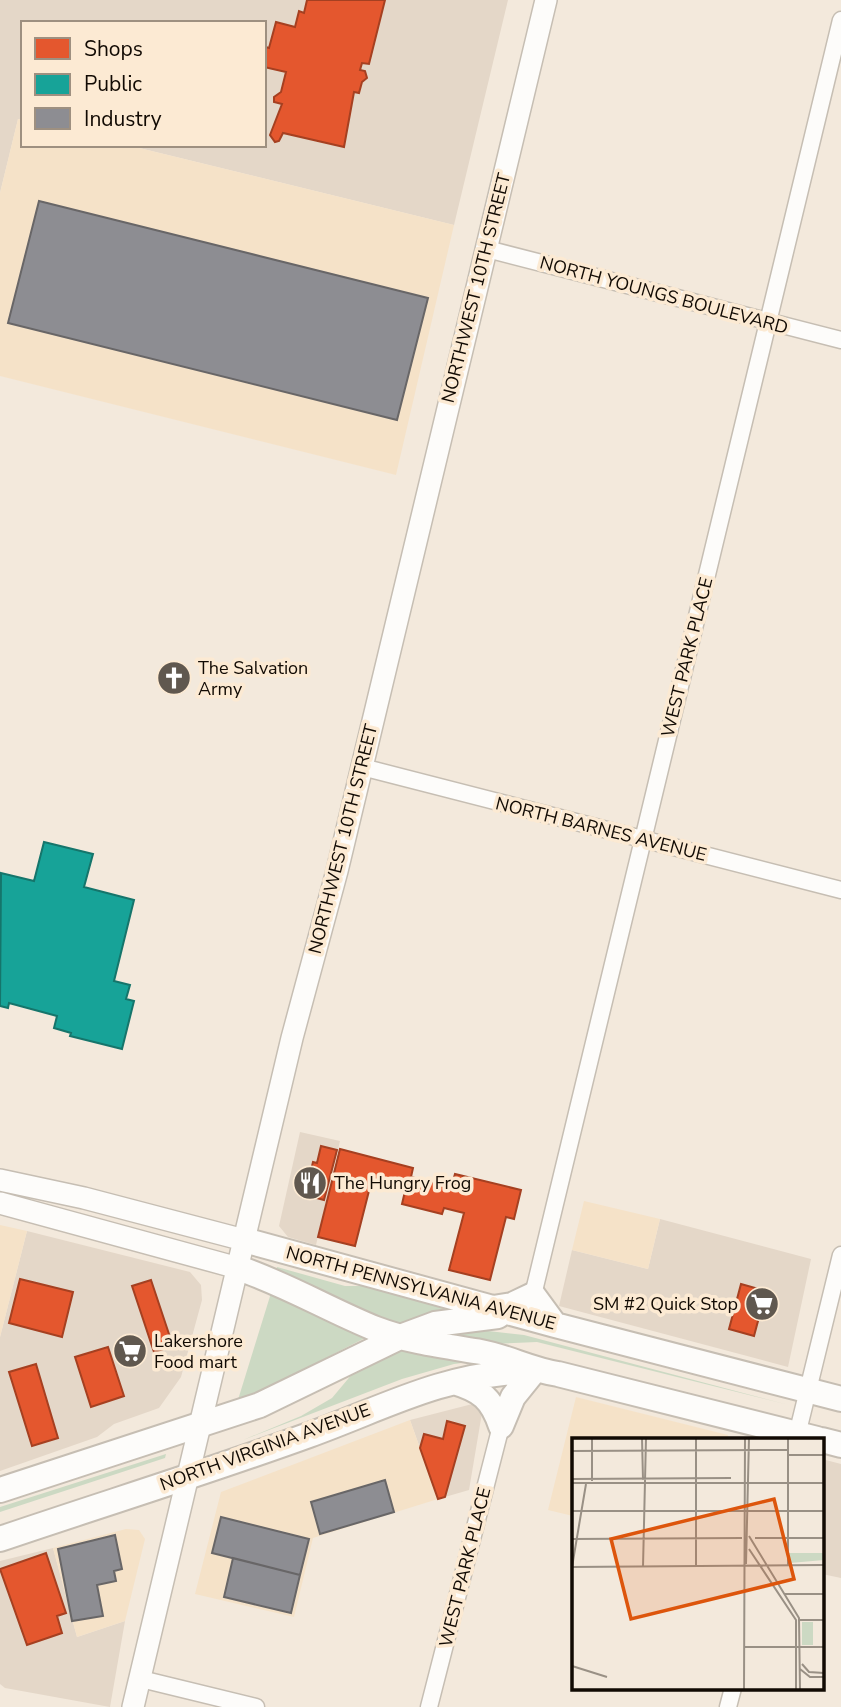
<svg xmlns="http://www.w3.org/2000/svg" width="841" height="1707" viewBox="0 0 841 1707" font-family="'Nunito Sans',sans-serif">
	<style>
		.commercial { fill: #e4d7c8 }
		.built { fill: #f5e2c8 }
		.green { fill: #ccd9c3 }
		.shops { fill: #e4572e; stroke: #a54021; stroke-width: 2 }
		.public { fill: #17a398; stroke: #15756b; stroke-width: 2 }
		.industry { fill: #8d8d92; stroke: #686667; stroke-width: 2 }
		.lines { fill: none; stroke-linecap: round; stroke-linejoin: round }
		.street-casing { stroke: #c6beb3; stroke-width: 19 }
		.secondary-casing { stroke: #c6beb3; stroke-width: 24 }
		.primary-casing { stroke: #c6beb3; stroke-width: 28 }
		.street { stroke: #fdfcfa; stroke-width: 16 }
		.secondary { stroke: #fdfcfa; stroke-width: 21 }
		.primary { stroke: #fdfcfa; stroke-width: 24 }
		.labels { text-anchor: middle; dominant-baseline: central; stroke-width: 7; stroke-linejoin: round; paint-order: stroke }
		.street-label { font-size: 18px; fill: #110a03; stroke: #fcead3 }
		.poi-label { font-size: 18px; fill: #110a03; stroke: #fcead3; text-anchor: start }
		.inset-road { fill: none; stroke: #999085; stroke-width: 2 }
		.view { fill: #dd550c; fill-opacity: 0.15; stroke: #dd550c; stroke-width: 3.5 }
		.inset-edge { fill: none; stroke: #110a03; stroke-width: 3.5 }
	</style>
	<rect width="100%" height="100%" fill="#f3e9dc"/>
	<!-- commercial -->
	<path class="commercial" d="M 0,0 L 508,0 L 454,225 L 127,145 L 264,145 L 264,23 L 23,23 L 23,120 L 18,119 L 0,193 Z
		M 300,1132 L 340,1141 L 316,1245 L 288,1237 L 279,1226 Z
		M 660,1219 L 811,1259 L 788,1367 L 559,1306 L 572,1250 L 648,1269 Z
		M 27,1231 L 190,1272 L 201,1285 L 202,1300 L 181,1377 L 159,1408 L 114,1424 L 97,1437 L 0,1471 L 0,1337 Z
		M 484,1401 L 469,1490 L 438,1499 L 410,1420 Z
		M 822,1459 L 841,1464 L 841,1578 L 822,1574 Z
		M 53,1548 L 77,1637 L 125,1621 L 110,1707 L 5,1688 L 0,1684 L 0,1561 Z"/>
	<!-- built -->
	<path class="built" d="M 18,119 L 23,120 L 23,145 L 127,145 L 454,225 L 396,475 L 0,376 L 0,193 Z
		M 584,1201 L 660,1219 L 648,1269 L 572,1250 Z
		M 0,1225 L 27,1231 L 0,1337 Z
		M 576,1397 L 728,1435 L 727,1439 L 573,1439 L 573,1516 L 548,1510 Z
		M 410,1420 L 438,1499 L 313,1538 L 294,1617 L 195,1594 L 221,1492 Z
		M 126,1529 L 139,1530 L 145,1539 L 125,1621 L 77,1637 L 53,1548 Z"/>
	<!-- green -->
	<path class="green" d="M 277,1267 L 345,1286 L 376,1286 L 453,1309 L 397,1327 L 276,1270 Z
		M 271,1293 L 369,1336 L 237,1403 Z
		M 471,1329 L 524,1335 L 785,1404 L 537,1342 L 489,1344 L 436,1336 Z
		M 399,1348 L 477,1361 L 454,1364 L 402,1379 L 243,1440 L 301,1416 L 332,1398 L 353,1373 Z
		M 166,1454 L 165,1458 L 0,1512 L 0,1507 Z"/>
	<!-- shops -->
	<path class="shops" d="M 307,0 L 385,0 L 369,64 L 362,63 L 360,70 L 365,71 L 367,78 L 362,82 L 359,93 L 354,92 L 344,147 L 283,133 L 279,141 L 275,142 L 270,135 L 282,104 L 274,102 L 274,97 L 281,92 L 286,72 L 264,67 L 266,47 L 269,48 L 276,22 L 295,27 L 299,11 L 304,13 Z
		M 321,1146 L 337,1150 L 324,1200 L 305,1195 L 313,1162 L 317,1163 Z
		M 340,1149 L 413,1168 L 411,1177 L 451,1187 L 455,1174 L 521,1190 L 514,1219 L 506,1217 L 490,1280 L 449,1270 L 464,1213 L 444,1208 L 442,1214 L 402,1204 L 406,1187 L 372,1179 L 355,1246 L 318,1237 Z
		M 20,1279 L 73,1292 L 62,1337 L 9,1323 Z
		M 151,1280 L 173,1346 L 154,1352 L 132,1286 Z
		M 741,1284 L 766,1291 L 754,1336 L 729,1329 Z
		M 108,1347 L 124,1396 L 91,1407 L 75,1357 Z
		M 36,1364 L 58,1438 L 32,1446 L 9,1372 Z
		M 447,1421 L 465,1426 L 445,1497 L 438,1499 L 420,1448 L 424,1434 L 443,1439 Z
		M 46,1553 L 66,1613 L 57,1616 L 62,1633 L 27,1645 L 0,1569 Z"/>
	<!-- public -->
	<path class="public" d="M 44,842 L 93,854 L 84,887 L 134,900 L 114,981 L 130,985 L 126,999 L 134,1001 L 122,1049 L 70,1036 L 71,1033 L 54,1028 L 57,1016 L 9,1003 L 8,1008 L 0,1006 L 1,873 L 34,881 Z"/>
	<!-- industry -->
	<path class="industry" d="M 39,201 L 428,298 L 397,420 L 8,323 Z
		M 385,1480 L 394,1512 L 320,1534 L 311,1502 Z
		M 221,1517 L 309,1539 L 300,1575 L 212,1553 Z
		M 115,1535 L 122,1569 L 114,1571 L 116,1581 L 97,1585 L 103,1616 L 72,1621 L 58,1549 Z
		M 233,1558 L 300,1575 L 291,1613 L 224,1597 Z"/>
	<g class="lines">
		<!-- street casing -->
		<g class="street-casing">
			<path id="street" d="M 487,249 L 841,340
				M 362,767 L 841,890
				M 533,1295 L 841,20
				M 796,1439 L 841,1255
				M 141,1679 L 256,1707
				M 429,1707 L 501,1426
				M 728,1707 L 733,1688"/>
		</g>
		<!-- secondary casing -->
		<g class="secondary-casing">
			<path id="secondary" d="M 0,1180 L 84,1198 L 244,1240
				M 0,1203 L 238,1268
				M 133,1707 L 292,1038 L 337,871 L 546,0"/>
		</g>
		<!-- primary casing -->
		<g class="primary-casing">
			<path id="primary" d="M 244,1240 L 555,1325 L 841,1399
				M 238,1268 C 286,1284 329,1310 376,1329 C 410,1342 445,1346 481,1352 C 508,1357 531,1370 558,1374 L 817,1439
				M 493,1308 L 512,1305 L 533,1295 L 555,1325
				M 454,1382 C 481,1390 492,1399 501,1426
				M 501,1426 L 513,1397 L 534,1371
				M 822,1440 L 841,1445
				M 0,1490 L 260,1405 L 400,1337 L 435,1324 L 498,1316
				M 0,1539 C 103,1504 207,1472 309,1435 C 386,1407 437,1377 523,1371"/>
		</g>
		<!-- street -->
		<use href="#street" class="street"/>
		<!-- secondary -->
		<use href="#secondary" class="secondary"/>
		<!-- primary -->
		<use href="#primary" class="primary"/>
	</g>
	<!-- icons -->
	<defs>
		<g id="church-disc" transform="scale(1.75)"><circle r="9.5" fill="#60584f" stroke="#fcead3"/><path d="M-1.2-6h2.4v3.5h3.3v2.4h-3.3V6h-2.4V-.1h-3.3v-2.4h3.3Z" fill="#fff"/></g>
		<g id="restaurant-disc" transform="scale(1.75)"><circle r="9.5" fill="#60584f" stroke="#fcead3"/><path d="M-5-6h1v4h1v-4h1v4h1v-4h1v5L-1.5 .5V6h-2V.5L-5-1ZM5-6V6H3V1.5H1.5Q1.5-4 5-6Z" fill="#fff"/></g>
		<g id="supermarket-disc" transform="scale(1.75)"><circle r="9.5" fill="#60584f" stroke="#fcead3"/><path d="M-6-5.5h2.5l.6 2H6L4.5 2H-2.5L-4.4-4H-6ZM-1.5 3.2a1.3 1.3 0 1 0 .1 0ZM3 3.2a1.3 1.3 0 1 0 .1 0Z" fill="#fff"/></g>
	</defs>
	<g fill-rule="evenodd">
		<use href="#church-disc" x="174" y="678"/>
		<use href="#restaurant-disc" x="310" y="1183"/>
		<use href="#supermarket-disc" x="762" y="1304"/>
		<use href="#supermarket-disc" x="130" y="1351"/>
	</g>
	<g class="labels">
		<!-- street labels -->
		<g class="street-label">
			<text transform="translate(476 288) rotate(-76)">NORTHWEST 10TH STREET</text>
			<text transform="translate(664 295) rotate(15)">NORTH YOUNGS BOULEVARD</text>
			<text transform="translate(687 657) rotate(-76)">WEST PARK PLACE</text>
			<text transform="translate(601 829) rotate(14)">NORTH BARNES AVENUE</text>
			<text transform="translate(343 839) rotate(-76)">NORTHWEST 10TH STREET</text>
			<text transform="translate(421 1288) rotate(15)">NORTH PENNSYLVANIA AVENUE</text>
			<text transform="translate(265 1447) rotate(-20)">NORTH VIRGINIA AVENUE</text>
			<text transform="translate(465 1567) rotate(-76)">WEST PARK PLACE</text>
		</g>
		<!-- poi labels -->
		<g class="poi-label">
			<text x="198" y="668">The Salvation<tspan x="198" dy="21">Army</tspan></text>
			<text x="334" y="1183">The Hungry Frog</text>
			<text x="738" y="1304" text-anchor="end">SM #2 Quick Stop</text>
			<text x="154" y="1341">Lakershore<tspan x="154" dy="21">Food mart</tspan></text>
		</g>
	</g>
	<!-- overview -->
	<g transform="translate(572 1438)">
		<rect width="252" height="252" fill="#f3e9dc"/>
		<path d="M 217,115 L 252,115 L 252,122 L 218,125 ZM 230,184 L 241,184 L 241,207 L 230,207 Z" fill="#ccd9c3"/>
		<path class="inset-road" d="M 70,0 L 71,42M 0,13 L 216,12M 216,17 L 252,17M 0,41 L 159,40M 20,43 L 20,0M 0,45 L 252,45M 0,73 L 252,73M 177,98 L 227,180 L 228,252M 183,100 L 252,100M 0,101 L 170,100M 177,111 L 224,182 L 224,252M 174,126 L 177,0M 124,128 L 124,0M 216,128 L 216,0M 0,129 L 14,46M 0,129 L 252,127M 71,129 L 74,0M 212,156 L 252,156M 226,182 L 252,182M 173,209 L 252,209M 230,226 L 237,234 L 252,235M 0,228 L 35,239M 228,231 L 238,239 L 252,239M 172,252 L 173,0"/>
		<path class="view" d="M 202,61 L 222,141 L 59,181 L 39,101 Z"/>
		<rect width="252" height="252" class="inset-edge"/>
	</g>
	<!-- legend -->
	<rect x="21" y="21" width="245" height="126" fill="#fcead3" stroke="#9e9080" stroke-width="2"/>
	<rect x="35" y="38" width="35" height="21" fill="#e4572e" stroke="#9e9080" stroke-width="2"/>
	<text x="84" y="56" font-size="21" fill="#110a03">Shops</text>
	<rect x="35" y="74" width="35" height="21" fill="#17a398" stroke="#9e9080" stroke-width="2"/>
	<text x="84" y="91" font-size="21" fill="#110a03">Public</text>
	<rect x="35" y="108" width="35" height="21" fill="#8d8d92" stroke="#9e9080" stroke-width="2"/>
	<text x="84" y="126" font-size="21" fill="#110a03">Industry</text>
</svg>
